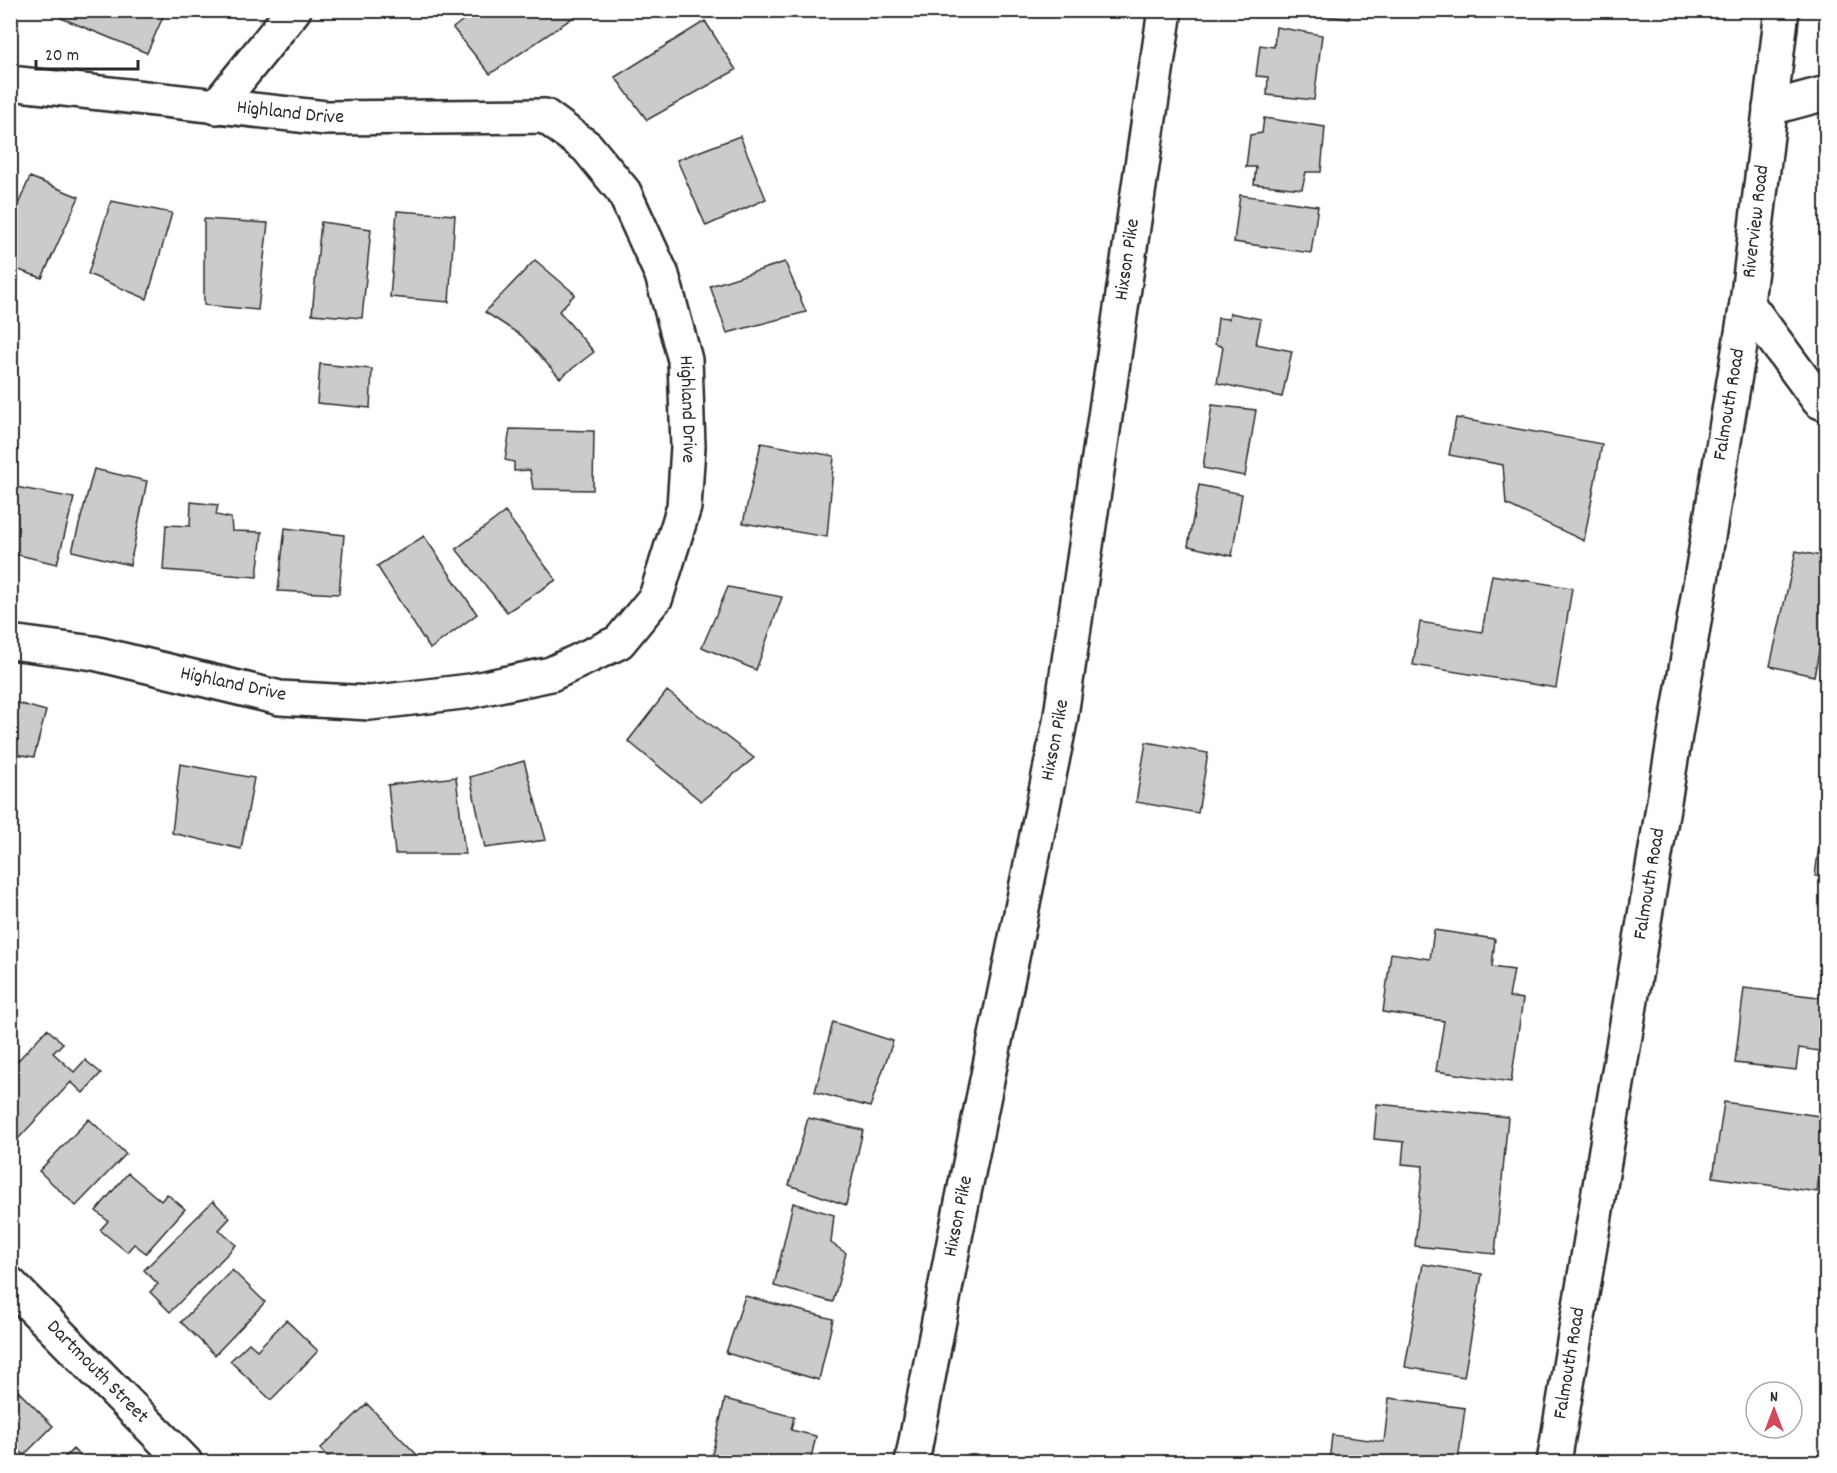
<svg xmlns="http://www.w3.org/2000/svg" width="1837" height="1473" viewBox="0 0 1837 1473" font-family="Dekko,sans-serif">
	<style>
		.building { fill: #cbcbcb; stroke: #2b2b2b; stroke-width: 1.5 }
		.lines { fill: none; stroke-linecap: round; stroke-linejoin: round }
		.minor-casing { stroke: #2b2b2b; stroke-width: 38 }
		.major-casing { stroke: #2b2b2b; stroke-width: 38 }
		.minor { stroke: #fff; stroke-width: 33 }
		.major { stroke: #fff; stroke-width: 33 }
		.labels { text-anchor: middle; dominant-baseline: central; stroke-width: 4.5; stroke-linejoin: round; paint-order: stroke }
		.street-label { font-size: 20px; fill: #2b2b2b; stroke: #fff }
	</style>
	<rect width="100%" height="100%" fill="#fff"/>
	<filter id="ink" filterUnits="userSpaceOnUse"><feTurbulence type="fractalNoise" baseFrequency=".0167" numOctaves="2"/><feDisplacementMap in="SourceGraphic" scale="12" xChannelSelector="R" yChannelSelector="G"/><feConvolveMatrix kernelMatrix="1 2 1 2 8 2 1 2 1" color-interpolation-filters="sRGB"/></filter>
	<g filter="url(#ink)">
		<!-- building -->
		<path class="building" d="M 64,10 L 166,10 L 147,53 L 61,18 Z
			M 476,10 L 584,10 L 490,74 L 453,28 Z
			M 1282,10 L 1350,10 L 1349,19 Z
			M 705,21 L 736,70 L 647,120 L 615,77 Z
			M 1276,27 L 1322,35 L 1314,100 L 1267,95 L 1268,77 L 1256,76 L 1260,45 L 1274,47 Z
			M 1264,118 L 1325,127 L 1321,172 L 1306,172 L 1302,189 L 1254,184 L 1256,167 L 1246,167 L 1250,135 L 1262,133 Z
			M 740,136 L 766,199 L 706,226 L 677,160 Z
			M 30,177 L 79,197 L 42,278 L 10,267 L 10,223 Z
			M 1240,195 L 1318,206 L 1311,253 L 1234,242 Z
			M 111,201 L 172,213 L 147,299 L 88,274 Z
			M 397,211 L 455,215 L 449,302 L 390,297 Z
			M 204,219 L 268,223 L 258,310 L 204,305 Z
			M 321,222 L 371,229 L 362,318 L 312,314 Z
			M 535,260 L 575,294 L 559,311 L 594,352 L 560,378 L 522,336 L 485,312 Z
			M 785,262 L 806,312 L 727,333 L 710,286 Z
			M 1230,313 L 1261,319 L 1256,344 L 1292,351 L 1282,397 L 1217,383 L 1223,347 L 1215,344 L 1218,318 L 1229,319 Z
			M 320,364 L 372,369 L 370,408 L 317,403 Z
			M 1212,405 L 1256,410 L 1245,476 L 1203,468 Z
			M 1456,418 L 1602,444 L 1584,541 L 1506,504 L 1503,465 L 1449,455 Z
			M 510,429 L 594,431 L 593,490 L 533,489 L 530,470 L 514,471 L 514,462 L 505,460 Z
			M 761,443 L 834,456 L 827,537 L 743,523 Z
			M 94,469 L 147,481 L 130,565 L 72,551 Z
			M 1199,485 L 1242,494 L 1232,556 L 1188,546 Z
			M 10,486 L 74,498 L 57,564 L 10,553 Z
			M 191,502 L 218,505 L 216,515 L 231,518 L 232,531 L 262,532 L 257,577 L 163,570 L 166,525 L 190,526 Z
			M 505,512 L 556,580 L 507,612 L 456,549 Z
			M 285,528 L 344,535 L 339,594 L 278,591 Z
			M 424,536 L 477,614 L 430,649 L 377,566 Z
			M 1796,551 L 1826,557 L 1826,649 L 1820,647 L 1814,676 L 1770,666 Z
			M 1492,575 L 1572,588 L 1556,688 L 1413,665 L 1420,622 L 1482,632 Z
			M 728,587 L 782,597 L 756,670 L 702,647 Z
			M 667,691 L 754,758 L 701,801 L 628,741 Z
			M 10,701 L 46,711 L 34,757 L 10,753 Z
			M 1146,742 L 1208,753 L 1198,813 L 1136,802 Z
			M 524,761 L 546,840 L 485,848 L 470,777 Z
			M 180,764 L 254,778 L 241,849 L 172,833 Z
			M 456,777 L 465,854 L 395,854 L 388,785 Z
			M 1826,792 L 1826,878 L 1815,876 Z
			M 1434,930 L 1495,939 L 1492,967 L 1514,970 L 1509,997 L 1523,999 L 1511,1082 L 1436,1071 L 1444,1021 L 1383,1012 L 1391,953 L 1430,959 Z
			M 1744,988 L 1826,998 L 1826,1052 L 1799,1048 L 1796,1070 L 1735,1063 Z
			M 833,1022 L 893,1041 L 870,1107 L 815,1092 Z
			M 47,1029 L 63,1043 L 53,1053 L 74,1072 L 85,1060 L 101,1073 L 83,1093 L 71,1082 L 17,1140 L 10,1134 L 10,1069 Z
			M 1724,1102 L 1826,1117 L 1817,1192 L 1713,1177 Z
			M 1377,1104 L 1508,1117 L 1495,1254 L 1415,1246 L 1423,1166 L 1402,1164 L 1404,1142 L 1374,1139 Z
			M 808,1118 L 863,1130 L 846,1205 L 789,1185 Z
			M 89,1119 L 126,1154 L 76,1206 L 39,1171 Z
			M 128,1173 L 161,1201 L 167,1194 L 185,1209 L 146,1253 L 134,1244 L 127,1252 L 100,1230 L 108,1221 L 96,1211 Z
			M 213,1201 L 230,1218 L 219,1230 L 236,1245 L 170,1312 L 150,1292 L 158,1284 L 144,1270 Z
			M 793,1203 L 834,1215 L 831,1243 L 846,1253 L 833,1302 L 774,1286 Z
			M 1423,1264 L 1482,1274 L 1464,1377 L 1405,1367 Z
			M 232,1270 L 265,1302 L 215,1355 L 181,1322 Z
			M 745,1296 L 833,1319 L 819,1380 L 726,1353 Z
			M 286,1320 L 318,1351 L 271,1400 L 230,1361 L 249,1343 L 257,1350 Z
			M 13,1386 L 53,1426 L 24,1455 L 18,1449 L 10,1456 L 10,1389 Z
			M 1389,1398 L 1465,1408 L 1458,1462 L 1329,1462 L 1332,1435 L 1384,1442 Z
			M 725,1399 L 794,1417 L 791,1430 L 816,1436 L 810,1462 L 727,1462 L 711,1459 Z
			M 367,1404 L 424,1462 L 333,1462 L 320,1449 Z
			M 73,1449 L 86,1462 L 60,1462 Z"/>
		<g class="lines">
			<!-- minor casing -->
			<g class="minor-casing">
				<g id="minor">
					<path id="s1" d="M 10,83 L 326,118 L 545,116 L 587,147 L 624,192 L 662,275 L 685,360 L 688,447 L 684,507 L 656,597 L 619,642 L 551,674 L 470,691 L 370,703 L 280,698 L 94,653 L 10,642"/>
					<path d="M 216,107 L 294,10"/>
					<path d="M 1770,108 L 1826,93"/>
					<path d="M 1747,303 L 1819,401 L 1826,404"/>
					<path id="s2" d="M 10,1284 L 185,1462"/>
					<path id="s3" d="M 1554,1462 L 1747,303 L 1782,10"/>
				</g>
			</g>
			<!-- major casing -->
			<g class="major-casing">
				<g id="major">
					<path id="s4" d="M 912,1462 L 955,1237 L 1060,722 L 1165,10"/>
				</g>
			</g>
			<!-- minor -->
			<use href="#minor" class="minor"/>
			<!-- major -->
			<use href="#major" class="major"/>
		</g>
	</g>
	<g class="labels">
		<!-- street labels -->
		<g class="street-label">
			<text stroke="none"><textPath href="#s1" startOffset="282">Highland Drive</textPath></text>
			<text stroke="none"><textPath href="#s3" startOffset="1257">Riverview Road</textPath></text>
			<text stroke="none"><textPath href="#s4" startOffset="1222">Hixson Pike</textPath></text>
			<text stroke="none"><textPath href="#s3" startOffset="1072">Falmouth Road</textPath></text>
			<text stroke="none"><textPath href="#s1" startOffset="876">Highland Drive</textPath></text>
			<text transform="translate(233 685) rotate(12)">Highland Drive</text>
			<text stroke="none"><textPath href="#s4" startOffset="736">Hixson Pike</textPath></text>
			<text stroke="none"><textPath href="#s3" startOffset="586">Falmouth Road</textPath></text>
			<text stroke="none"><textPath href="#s4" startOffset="250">Hixson Pike</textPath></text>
			<text stroke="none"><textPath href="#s3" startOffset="100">Falmouth Road</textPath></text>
			<text stroke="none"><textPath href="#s2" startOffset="124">Dartmouth Street</textPath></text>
		</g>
	</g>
	<!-- margin -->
	<rect width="1837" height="1473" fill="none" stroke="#fff" stroke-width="36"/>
	<rect x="18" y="18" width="1801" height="1437" fill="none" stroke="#2b2b2b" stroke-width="2" filter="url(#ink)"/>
	<!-- north arrow -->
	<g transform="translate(1774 1410)"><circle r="28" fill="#ffffff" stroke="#aaaaaa" stroke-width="1.5"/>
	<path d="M0-4.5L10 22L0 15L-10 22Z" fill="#d1495b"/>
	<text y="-9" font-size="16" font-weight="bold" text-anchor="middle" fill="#2b2b2b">N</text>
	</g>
	<!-- scale -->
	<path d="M36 60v9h102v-9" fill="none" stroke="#2b2b2b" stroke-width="3"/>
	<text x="45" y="60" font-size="18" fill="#2b2b2b" stroke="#ffffff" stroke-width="4.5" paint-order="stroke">20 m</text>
</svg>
